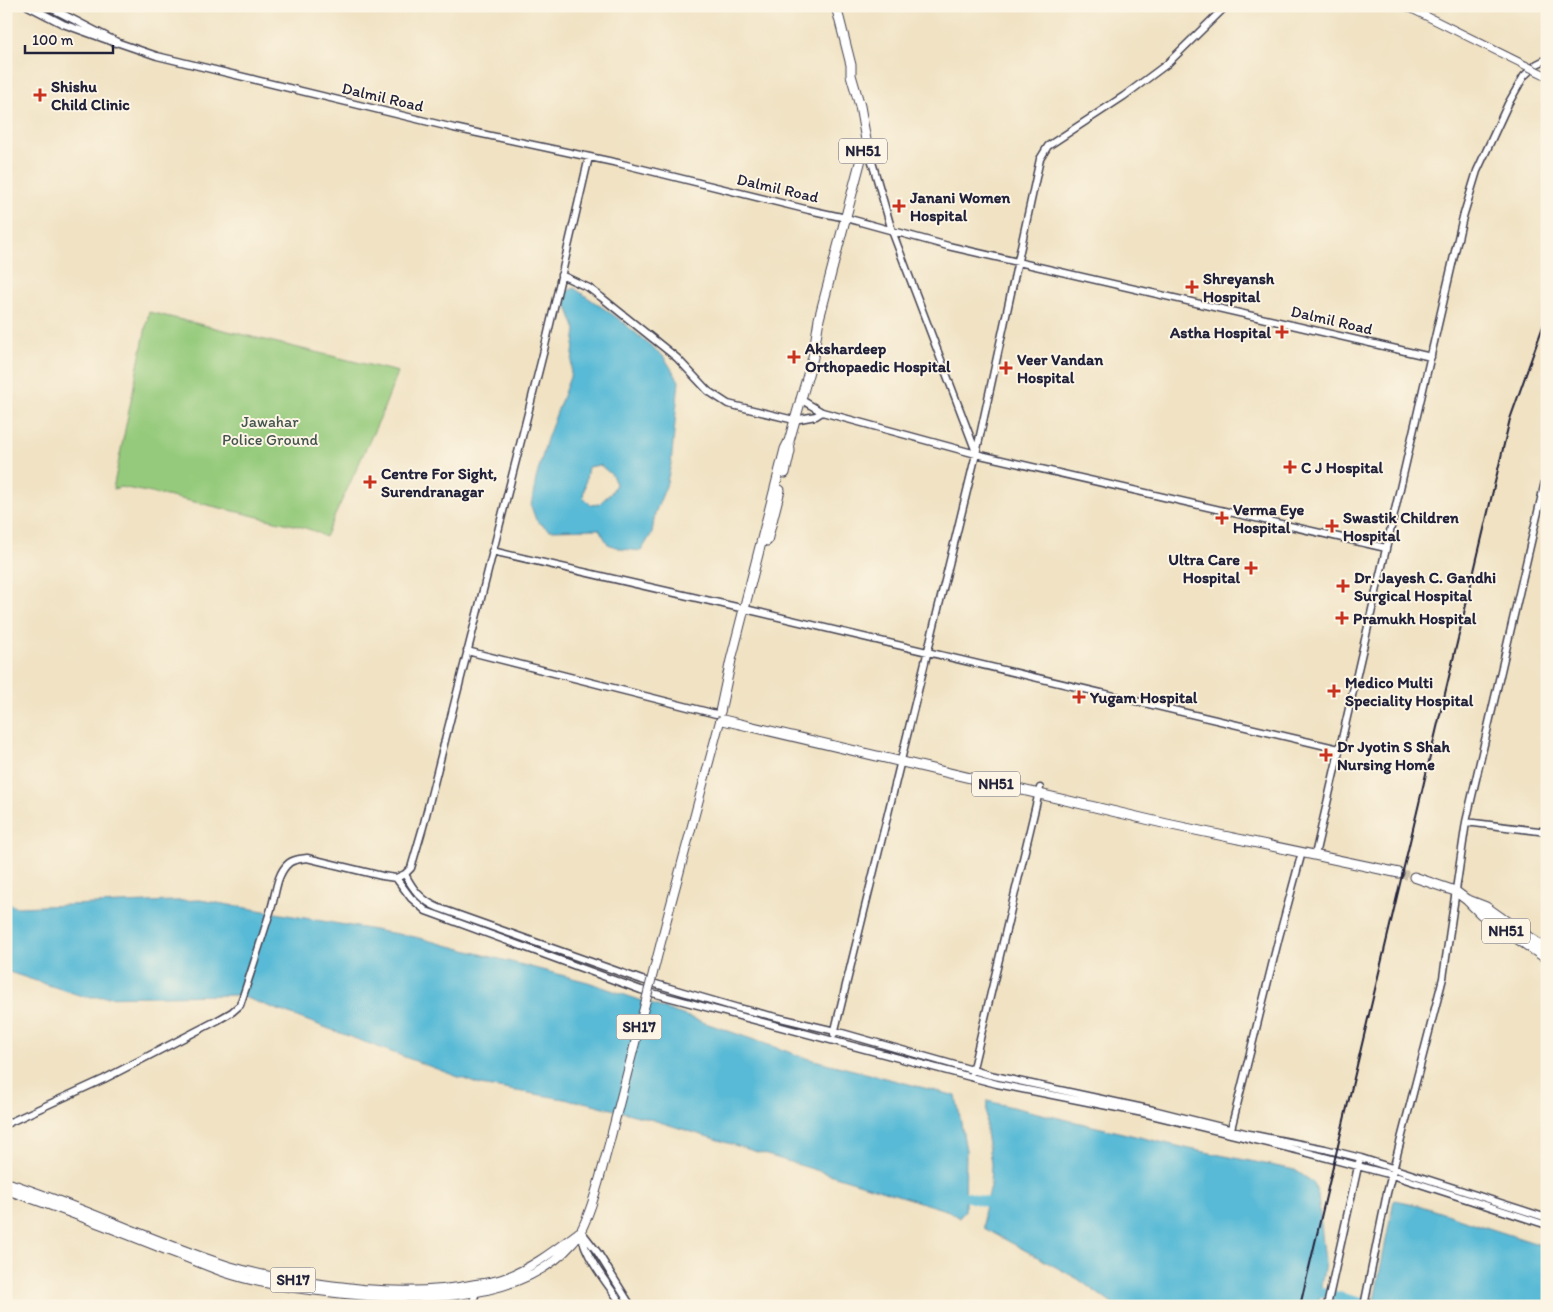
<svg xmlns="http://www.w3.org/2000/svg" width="1553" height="1312" viewBox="0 0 1553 1312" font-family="Itim,sans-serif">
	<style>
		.green { fill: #95ca7b; stroke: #5c765b }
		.water { fill: #58bad6; stroke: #3d6e88; fill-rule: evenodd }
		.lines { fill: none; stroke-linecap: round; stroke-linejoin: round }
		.river { stroke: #58bad6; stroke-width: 10 }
		.trunk-tunnel { stroke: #c7bca8; stroke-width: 9; stroke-dasharray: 9 4.5; stroke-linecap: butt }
		.tertiary-casing { stroke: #413f4f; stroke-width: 9 }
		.primary-casing { stroke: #413f4f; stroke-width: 10 }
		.trunk-casing { stroke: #413f4f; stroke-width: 11 }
		.tertiary { stroke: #fff; stroke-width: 6 }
		.primary { stroke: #fff; stroke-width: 8 }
		.trunk { stroke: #fff; stroke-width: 9 }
		.rail { stroke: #22223b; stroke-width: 2 }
		.secondary-bridge-casing { stroke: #413f4f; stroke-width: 9; stroke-linecap: butt }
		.primary-bridge-casing { stroke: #413f4f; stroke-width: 10; stroke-linecap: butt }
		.secondary-bridge { stroke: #fff; stroke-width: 7 }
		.primary-bridge { stroke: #fff; stroke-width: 8 }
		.poi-dot { fill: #c8321e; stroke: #fcf5e5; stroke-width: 2 }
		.labels { text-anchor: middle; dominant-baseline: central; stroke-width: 4; stroke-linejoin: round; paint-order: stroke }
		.shield { fill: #fcf5e5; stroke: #63616e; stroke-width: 1 }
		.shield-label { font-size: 15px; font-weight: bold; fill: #22223b }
		.poi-label { font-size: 16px; font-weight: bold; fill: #22223b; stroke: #fcf5e5; text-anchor: start }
		.street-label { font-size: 16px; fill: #22223b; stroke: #fcf5e5 }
		.park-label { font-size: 16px; fill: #44544e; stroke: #fcf5e5 }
	</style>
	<rect width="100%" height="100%" fill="#fcf5e5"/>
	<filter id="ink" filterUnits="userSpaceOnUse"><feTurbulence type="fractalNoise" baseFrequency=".02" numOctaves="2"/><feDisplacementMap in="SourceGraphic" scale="10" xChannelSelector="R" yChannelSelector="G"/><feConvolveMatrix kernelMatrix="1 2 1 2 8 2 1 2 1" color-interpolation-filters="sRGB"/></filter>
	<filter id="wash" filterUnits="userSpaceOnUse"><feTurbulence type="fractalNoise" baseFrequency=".0096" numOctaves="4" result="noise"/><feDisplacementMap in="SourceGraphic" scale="20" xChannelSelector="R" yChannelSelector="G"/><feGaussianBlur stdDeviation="1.12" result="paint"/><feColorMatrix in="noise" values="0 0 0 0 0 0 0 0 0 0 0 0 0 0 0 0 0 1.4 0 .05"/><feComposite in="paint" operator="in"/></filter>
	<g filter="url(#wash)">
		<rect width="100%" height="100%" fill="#f0e2c3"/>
		<!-- green -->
		<path class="green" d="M 149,312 L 398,372 L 380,418 L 325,537 C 309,526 286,524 267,519 C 218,507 170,496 121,487 L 113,489 Z"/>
		<!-- water -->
		<path class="water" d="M 574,288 L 619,319 L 664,357 L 679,381 L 671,464 L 666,486 L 655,513 L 652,533 L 641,551 L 622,549 L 608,544 L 599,529 L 549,530 L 536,520 L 531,506 L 536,479 L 547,439 L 570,377 L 576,330 L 566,304 L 566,292 ZM 600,465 L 612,475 L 616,484 L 611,493 L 599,504 L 591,505 L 583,497 L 588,467 Z
			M 200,900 L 415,937 L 588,982 L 806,1058 L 956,1096 L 966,1150 L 965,1211 L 959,1218 L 949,1211 L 653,1120 L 589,1103 L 480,1085 L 238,995 L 85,997 L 6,971 L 6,903 L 16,907 Z
			M 987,1101 L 1190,1149 L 1295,1170 L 1314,1183 L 1318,1196 L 1325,1262 L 1318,1306 L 1115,1306 L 1078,1279 L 984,1228 L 983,1214 L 990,1186 L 991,1164 L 986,1132 Z
			M 1394,1200 L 1418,1205 L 1547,1247 L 1547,1306 L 1373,1306 Z"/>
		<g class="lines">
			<!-- river -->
			<path class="river" d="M 954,1193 L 997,1205
				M 1308,1289 L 1374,1306"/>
		</g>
	</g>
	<g filter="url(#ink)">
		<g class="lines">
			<!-- trunk-tunnel -->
			<path class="trunk-tunnel" d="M 1399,873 L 1414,877"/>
			<!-- tertiary casing -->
			<g class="tertiary-casing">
				<path id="tertiary" d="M 28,6 L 63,24 L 116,43
					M 47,6 L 119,43 L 157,56 L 454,128 L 618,163 L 809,210 L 846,218 L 948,246 L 1431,357
					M 866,141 L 892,231 L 976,452
					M 561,275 L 589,288 L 601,297 L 677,358 L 708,391 L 728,404 L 794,420 L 816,416 L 822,412
					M 800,399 L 822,412 L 976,454 L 1386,548
					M 492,551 L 745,609 L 1339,749
					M 467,651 L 716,714
					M 1466,822 L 1547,832
					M 1315,855 L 1463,217 L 1477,171 L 1508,104 L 1524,76 L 1537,64 L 1547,59
					M 405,874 C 413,890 422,901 439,908 L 642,980 L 738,1008 L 835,1031 L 990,1075 L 1153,1110 L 1249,1134 L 1325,1149 L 1361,1158 L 1547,1218
					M 396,878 L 411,898 L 426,911 L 641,990 L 997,1084 L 1143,1113 L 1301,1151 L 1392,1175 L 1547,1225
					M 834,1034 L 976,454 L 1040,159 L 1048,146 L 1124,96 L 1167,64 L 1226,6
					M 972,1072 L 1040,788
					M 6,1124 L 104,1079 L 218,1020 L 232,1012 L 240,1005 C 251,973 261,941 271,909 C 276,894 276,874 289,863 C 294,859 300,859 307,858 L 382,876 L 396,878 L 405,874 L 411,868 L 423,827 L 544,350 L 589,157
					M 1230,1133 L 1279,937 L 1302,852
					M 581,1231 L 598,1253 L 631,1306
					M 581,1234 C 587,1260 608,1284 623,1306
					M 472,1306 L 476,1292
					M 1327,1306 L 1359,1162
					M 1364,1306 L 1387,1193 L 1443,978 L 1466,822 L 1547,473"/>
			</g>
			<!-- primary casing -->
			<g class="primary-casing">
				<path id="primary" d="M 669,911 L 720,721
					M 6,1182 C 82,1206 153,1242 229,1266 C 273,1279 318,1284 363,1289 C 402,1292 439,1292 476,1284 C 485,1283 494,1282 502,1279 C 531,1269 555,1250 579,1232
					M 6,1190 C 60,1208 113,1229 166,1250 C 186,1257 206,1266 226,1273 C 256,1283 287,1287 319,1291 C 396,1301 516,1309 573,1243 C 589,1225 602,1169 609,1144"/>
			</g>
			<!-- trunk casing -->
			<g class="trunk-casing">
				<path id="trunk" d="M 785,473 L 790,451 L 789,442
					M 767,541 L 780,490
					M 720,712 L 731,660 L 785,449 L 789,441 L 813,357 L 819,319 L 866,140 L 860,106 L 851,75 L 851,65 L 836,6
					M 723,720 L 1167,824 L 1399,873
					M 1414,877 L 1455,891 L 1467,900 L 1481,914 L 1547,959
					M 1468,900 L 1486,907 L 1547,950"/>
			</g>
			<!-- tertiary -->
			<use href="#tertiary" class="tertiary"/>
			<!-- primary -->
			<use href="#primary" class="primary"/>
			<!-- trunk -->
			<use href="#trunk" class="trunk"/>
			<!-- rail -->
			<path class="rail" d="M 1300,1306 L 1510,419 L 1547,315"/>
			<!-- secondary-bridge casing -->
			<g class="secondary-bridge-casing">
				<path id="secondary-bridge" d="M 1406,6 L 1547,76"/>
			</g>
			<!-- primary-bridge casing -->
			<g class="primary-bridge-casing">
				<path id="primary-bridge" d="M 609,1144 L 669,911"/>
			</g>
			<!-- secondary-bridge -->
			<use href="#secondary-bridge" class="secondary-bridge"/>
			<!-- primary-bridge -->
			<use href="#primary-bridge" class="primary-bridge"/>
		</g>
	</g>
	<!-- markers -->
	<g class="poi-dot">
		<path d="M37.5 87.5h5v5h5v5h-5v5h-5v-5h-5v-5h5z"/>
		<path d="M896.5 198.5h5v5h5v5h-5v5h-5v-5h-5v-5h5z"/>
		<path d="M1189.5 279.5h5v5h5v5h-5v5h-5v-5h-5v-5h5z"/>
		<path d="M1279.5 324.5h5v5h5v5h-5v5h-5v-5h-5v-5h5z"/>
		<path d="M791.5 349.5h5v5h5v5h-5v5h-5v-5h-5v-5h5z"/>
		<path d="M1003.5 360.5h5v5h5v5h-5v5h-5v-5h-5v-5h5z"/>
		<path d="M1287.5 459.5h5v5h5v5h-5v5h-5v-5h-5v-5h5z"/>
		<path d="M367.5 474.5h5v5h5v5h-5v5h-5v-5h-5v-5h5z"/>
		<path d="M1219.5 510.5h5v5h5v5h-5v5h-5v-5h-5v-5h5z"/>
		<path d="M1329.5 518.5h5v5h5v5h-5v5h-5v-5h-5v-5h5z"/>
		<path d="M1248.5 560.5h5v5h5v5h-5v5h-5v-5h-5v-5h5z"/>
		<path d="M1340.5 578.5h5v5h5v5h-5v5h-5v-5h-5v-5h5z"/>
		<path d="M1339.5 610.5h5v5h5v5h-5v5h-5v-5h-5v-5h5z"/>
		<path d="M1331.5 683.5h5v5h5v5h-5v5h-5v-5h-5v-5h5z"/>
		<path d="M1076.5 689.5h5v5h5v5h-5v5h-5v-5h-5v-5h5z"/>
		<path d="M1323.5 747.5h5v5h5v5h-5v5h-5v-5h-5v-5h5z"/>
	</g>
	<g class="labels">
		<!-- shield labels -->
		<g class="shield">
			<rect x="839" y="138.5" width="48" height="25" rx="4"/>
			<rect x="972" y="771.5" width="48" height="25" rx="4"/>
			<rect x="1482" y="918.5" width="48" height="25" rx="4"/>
			<rect x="616.5" y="1014.5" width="45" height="25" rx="4"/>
			<rect x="270.5" y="1267.5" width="45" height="25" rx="4"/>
		</g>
		<g class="shield-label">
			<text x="863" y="151">NH51</text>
			<text x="996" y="784">NH51</text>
			<text x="1506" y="931">NH51</text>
			<text x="639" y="1027">SH17</text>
			<text x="293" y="1280">SH17</text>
		</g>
		<!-- poi labels -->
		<g class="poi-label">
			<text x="51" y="86">Shishu<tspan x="51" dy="18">Child Clinic</tspan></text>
			<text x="910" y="197">Janani Women<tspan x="910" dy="18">Hospital</tspan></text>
			<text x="1203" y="278">Shreyansh<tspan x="1203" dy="18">Hospital</tspan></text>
			<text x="1271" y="332" text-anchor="end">Astha Hospital</text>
			<text x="805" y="348">Akshardeep<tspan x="805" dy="18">Orthopaedic Hospital</tspan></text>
			<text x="1017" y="359">Veer Vandan<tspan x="1017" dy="18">Hospital</tspan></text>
			<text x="1301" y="467">C J Hospital</text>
			<text x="381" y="473">Centre For Sight,<tspan x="381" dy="18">Surendranagar</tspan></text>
			<text x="1233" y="509">Verma Eye<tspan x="1233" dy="18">Hospital</tspan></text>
			<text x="1343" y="517">Swastik Children<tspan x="1343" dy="18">Hospital</tspan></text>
			<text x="1240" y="559" text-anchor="end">Ultra Care<tspan x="1240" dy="18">Hospital</tspan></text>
			<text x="1354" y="577">Dr. Jayesh C. Gandhi<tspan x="1354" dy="18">Surgical Hospital</tspan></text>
			<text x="1353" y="618">Pramukh Hospital</text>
			<text x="1345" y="682">Medico Multi<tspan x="1345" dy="18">Speciality Hospital</tspan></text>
			<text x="1090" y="697">Yugam Hospital</text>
			<text x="1337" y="746">Dr Jyotin S Shah<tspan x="1337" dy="18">Nursing Home</tspan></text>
		</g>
		<!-- street labels -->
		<g class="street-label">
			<text transform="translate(383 97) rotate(13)">Dalmil Road</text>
			<text transform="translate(778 188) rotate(13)">Dalmil Road</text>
			<text transform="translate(1332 320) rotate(13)">Dalmil Road</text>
		</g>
		<!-- park labels -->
		<g class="park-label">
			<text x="270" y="421">Jawahar<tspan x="270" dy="18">Police Ground</tspan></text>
		</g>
	</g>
	<!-- margin -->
	<rect width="1553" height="1312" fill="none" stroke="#fcf5e5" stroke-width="25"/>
	<!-- scale -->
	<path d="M25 45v8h88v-8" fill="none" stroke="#22223b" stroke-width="2.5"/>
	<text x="32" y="45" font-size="15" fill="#22223b" stroke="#fcf5e5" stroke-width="4" paint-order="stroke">100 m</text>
</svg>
